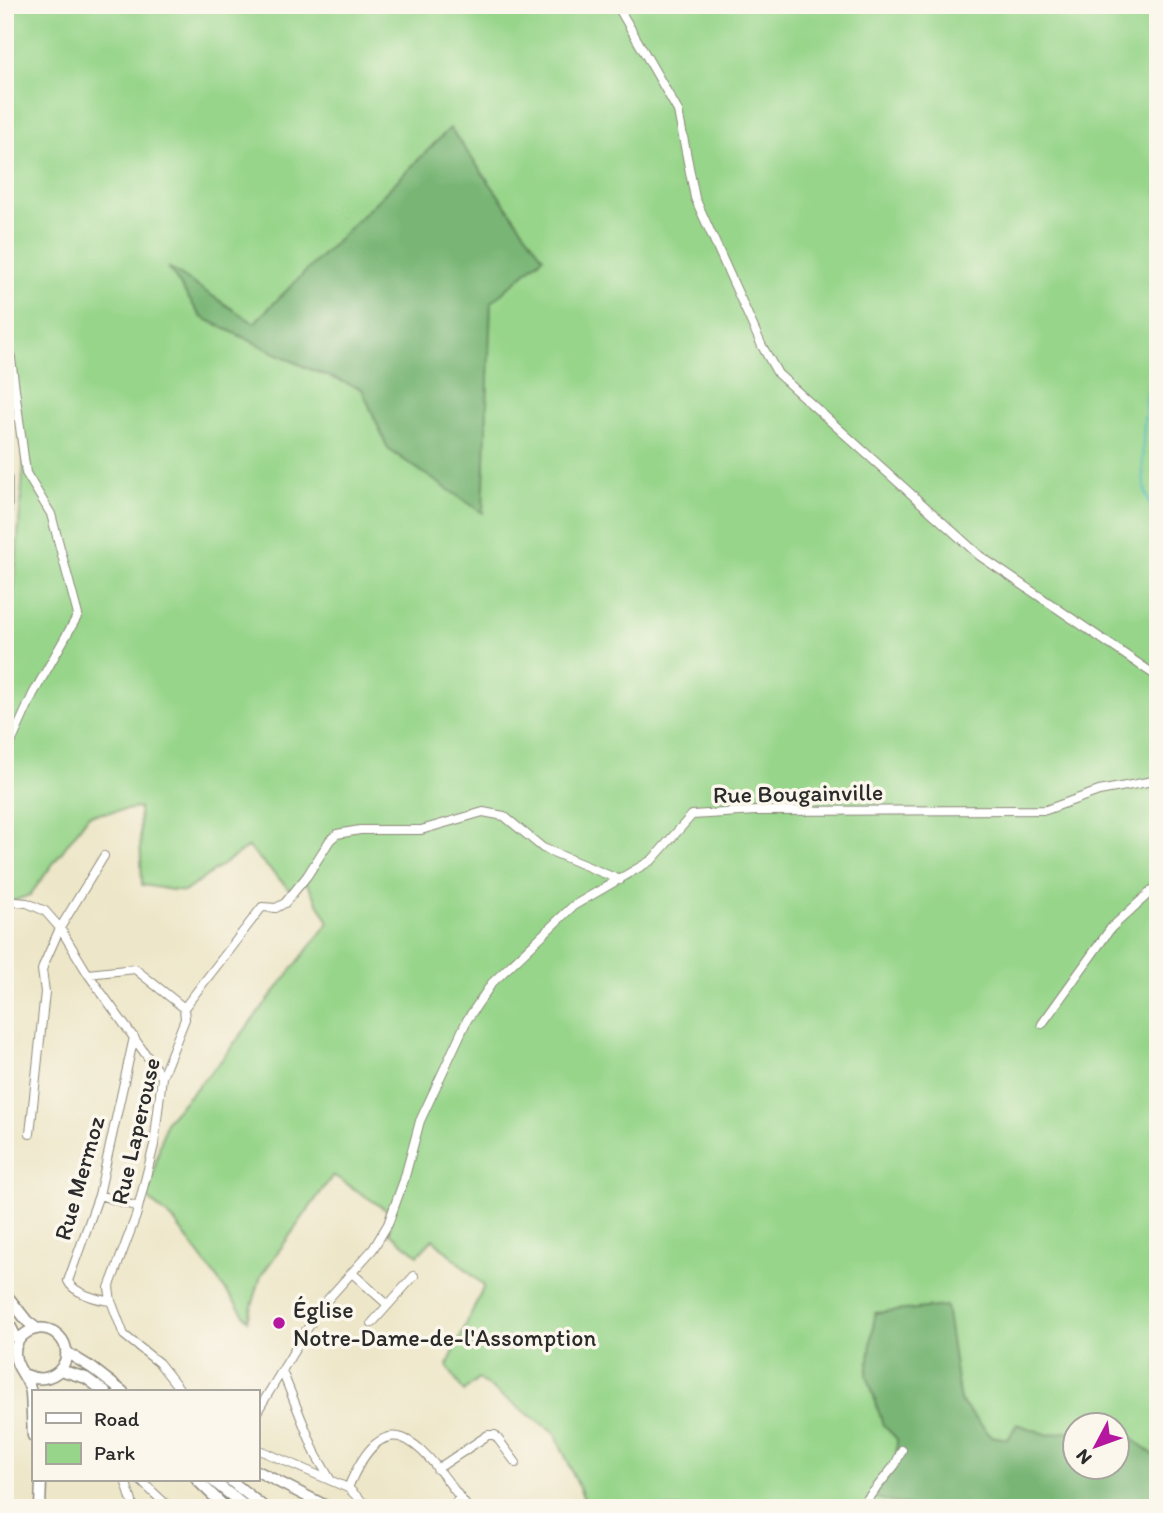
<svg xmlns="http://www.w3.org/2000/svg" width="1163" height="1513" viewBox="0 0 1163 1513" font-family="Itim,sans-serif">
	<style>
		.green { fill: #97d58a; stroke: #61805a; stroke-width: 2; fill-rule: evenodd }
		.forest { fill: #79b676; stroke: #527050; stroke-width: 2 }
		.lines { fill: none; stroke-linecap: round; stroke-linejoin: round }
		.stream { stroke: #48b6c3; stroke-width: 2 }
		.minor-casing { stroke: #8c887a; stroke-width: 10 }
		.secondary-casing { stroke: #8c887a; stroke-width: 13 }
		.trunk-casing { stroke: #8c887a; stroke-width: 15 }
		.minor { stroke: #fff; stroke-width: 8 }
		.secondary { stroke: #fff; stroke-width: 10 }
		.trunk { stroke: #fff; stroke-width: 12 }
		.poi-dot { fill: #b5179e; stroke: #fbf7ec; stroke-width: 2.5 }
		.labels { text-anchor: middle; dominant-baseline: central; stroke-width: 7; stroke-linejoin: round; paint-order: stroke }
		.street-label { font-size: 24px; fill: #2b2b2b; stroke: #fbf7ec }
		.poi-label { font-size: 24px; fill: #2b2b2b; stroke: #fbf7ec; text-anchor: start }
	</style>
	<rect width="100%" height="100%" fill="#fbf7ec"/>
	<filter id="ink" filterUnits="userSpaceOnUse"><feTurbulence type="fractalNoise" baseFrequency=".0143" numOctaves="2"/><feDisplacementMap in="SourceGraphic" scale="14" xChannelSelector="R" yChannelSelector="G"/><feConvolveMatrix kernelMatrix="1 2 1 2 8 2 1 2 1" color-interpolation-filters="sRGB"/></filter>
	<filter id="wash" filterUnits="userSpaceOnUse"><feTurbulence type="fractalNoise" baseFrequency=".00686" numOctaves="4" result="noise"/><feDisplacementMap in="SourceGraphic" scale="28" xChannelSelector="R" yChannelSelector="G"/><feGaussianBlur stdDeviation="1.57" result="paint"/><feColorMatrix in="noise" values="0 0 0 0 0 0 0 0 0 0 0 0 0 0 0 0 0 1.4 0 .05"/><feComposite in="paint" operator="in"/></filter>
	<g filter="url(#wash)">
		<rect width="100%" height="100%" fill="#ede6c8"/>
		<!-- green -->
		<path class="green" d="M 5,5 L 1158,5 L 1158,1508 L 588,1508 L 555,1433 L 478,1379 L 464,1392 L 447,1366 L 484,1286 L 433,1239 L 418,1255 L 390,1233 L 391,1213 L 333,1175 L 261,1276 L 248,1320 L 174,1221 L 147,1198 L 166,1121 L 219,1063 L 329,922 L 306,882 L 290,890 L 248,847 L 184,892 L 142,885 L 139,808 L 89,815 L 30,895 L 5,904 L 5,634 L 12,614 L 24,460 L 11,358 L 5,347 ZM 1076,1426 L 1118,1426 L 1118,1468 L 1076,1468 Z"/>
		<!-- forest -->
		<path class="forest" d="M 450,128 L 543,257 L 491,303 L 483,513 L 388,449 L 362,389 L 307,368 L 201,317 L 168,267 L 254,323 Z
			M 946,1306 L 960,1401 L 991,1436 L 1008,1439 L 1017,1424 L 1049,1435 L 1075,1430 L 1076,1468 L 1118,1468 L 1118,1428 L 1158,1458 L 1158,1508 L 915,1508 L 872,1497 L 896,1465 L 897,1439 L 883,1425 L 867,1375 L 875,1313 Z"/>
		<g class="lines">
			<!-- stream -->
			<path class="stream" d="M 1158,361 C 1143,380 1141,458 1144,484 C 1146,498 1152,511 1158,525"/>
		</g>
	</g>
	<g filter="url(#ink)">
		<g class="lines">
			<!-- minor casing -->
			<g class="minor-casing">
				<path id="minor" d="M 617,5 L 678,111 L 695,198 L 762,346 L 778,374 L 980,556 L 1158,677
					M 5,343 L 10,351 L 26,473 L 51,514 L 78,615 L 33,694 L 5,756
					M 5,901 L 27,903 L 45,911 L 60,928 L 88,974 L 162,1077
					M 88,974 L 135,969 L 184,1008
					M 1042,1024 L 1111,928 L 1158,885
					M 30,1134 L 45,992 L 42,970 L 44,964 L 60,928 L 104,856
					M 99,1195 L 138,1207
					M 352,1273 L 388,1305
					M 111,1301 C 98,1300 73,1293 68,1281 L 99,1195 L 134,1037
					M 372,1323 L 414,1276
					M 282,1371 L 316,1455 L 330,1479
					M 182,1392 L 159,1363 L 124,1335 L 111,1301 L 109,1288 L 136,1216 L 154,1145 L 162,1077 L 185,1019 L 184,1008 L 262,907 L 276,908 L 285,903 L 307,876 L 330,840 L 337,834 L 360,830 L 421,830 L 483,812 L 504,816 L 543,848 L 620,880
					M 257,1412 L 320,1308 L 373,1249 L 388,1224 L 404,1180 L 420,1121 L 467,1020 L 492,983 L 573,906 L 652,860 L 692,815 L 756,811 L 1046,810 L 1099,791 L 1158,780
					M 257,1449 L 348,1488 L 369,1508
					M 437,1469 L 488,1435 L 495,1435 L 516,1463
					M 125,1480 L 134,1508
					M 140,1480 L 170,1508
					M 348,1488 C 390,1388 427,1455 468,1508
					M 450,1508 L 460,1498
					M 860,1508 L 895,1465 L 902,1450"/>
			</g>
			<!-- secondary casing -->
			<g class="secondary-casing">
				<path id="secondary" d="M 5,1293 L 27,1321 L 37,1329
					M 5,1316 L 18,1341
					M 66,1352 L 92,1368 L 123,1392
					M 60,1370 L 86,1378 L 105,1392
					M 26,1375 C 58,1390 82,1351 54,1332 C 38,1322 15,1334 15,1353 C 15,1369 29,1377 31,1393 C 32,1407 32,1422 33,1436
					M 257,1471 L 330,1508
					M 197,1480 L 226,1508
					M 212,1480 L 247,1508
					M 230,1480 L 265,1508
					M 40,1508 L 41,1480"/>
			</g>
			<!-- trunk casing -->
			<g class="trunk-casing">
				<path id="trunk" d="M 5,478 L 5,543"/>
			</g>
			<!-- minor -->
			<use href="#minor" class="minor"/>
			<!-- secondary -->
			<use href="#secondary" class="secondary"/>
			<!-- trunk -->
			<use href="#trunk" class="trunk"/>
		</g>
	</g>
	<!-- markers -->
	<circle class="poi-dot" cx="279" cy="1323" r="7"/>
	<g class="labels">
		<!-- street labels -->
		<g class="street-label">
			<text transform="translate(798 793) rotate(-1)">Rue Bougainville</text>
			<text transform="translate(135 1131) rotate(-77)">Rue Laperouse</text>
			<text transform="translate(79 1178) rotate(-74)">Rue Mermoz</text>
		</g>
		<!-- poi labels -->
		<g class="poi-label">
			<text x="293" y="1309">Église<tspan x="293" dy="28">Notre-Dame-de-l'Assomption</tspan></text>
		</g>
	</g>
	<!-- margin -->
	<rect width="1163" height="1513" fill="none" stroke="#fbf7ec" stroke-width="28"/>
	<!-- legend -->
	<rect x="32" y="1390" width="228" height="91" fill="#fbf7ec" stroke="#a8a59f" stroke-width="2"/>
	<rect x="46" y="1413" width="35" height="10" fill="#ffffff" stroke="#a8a59f" stroke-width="2"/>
	<text x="94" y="1426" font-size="21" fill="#2b2b2b">Road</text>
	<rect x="46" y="1443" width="35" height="21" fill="#97d58a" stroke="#a8a59f" stroke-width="2"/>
	<text x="94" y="1460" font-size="21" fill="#2b2b2b">Park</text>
	<!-- north arrow -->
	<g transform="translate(1096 1446) rotate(229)"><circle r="33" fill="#fbf7ec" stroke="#a8a59f" stroke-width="2"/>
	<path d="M0-5L12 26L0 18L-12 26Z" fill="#b5179e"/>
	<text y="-10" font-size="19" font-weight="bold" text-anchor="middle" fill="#2b2b2b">N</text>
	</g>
</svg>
